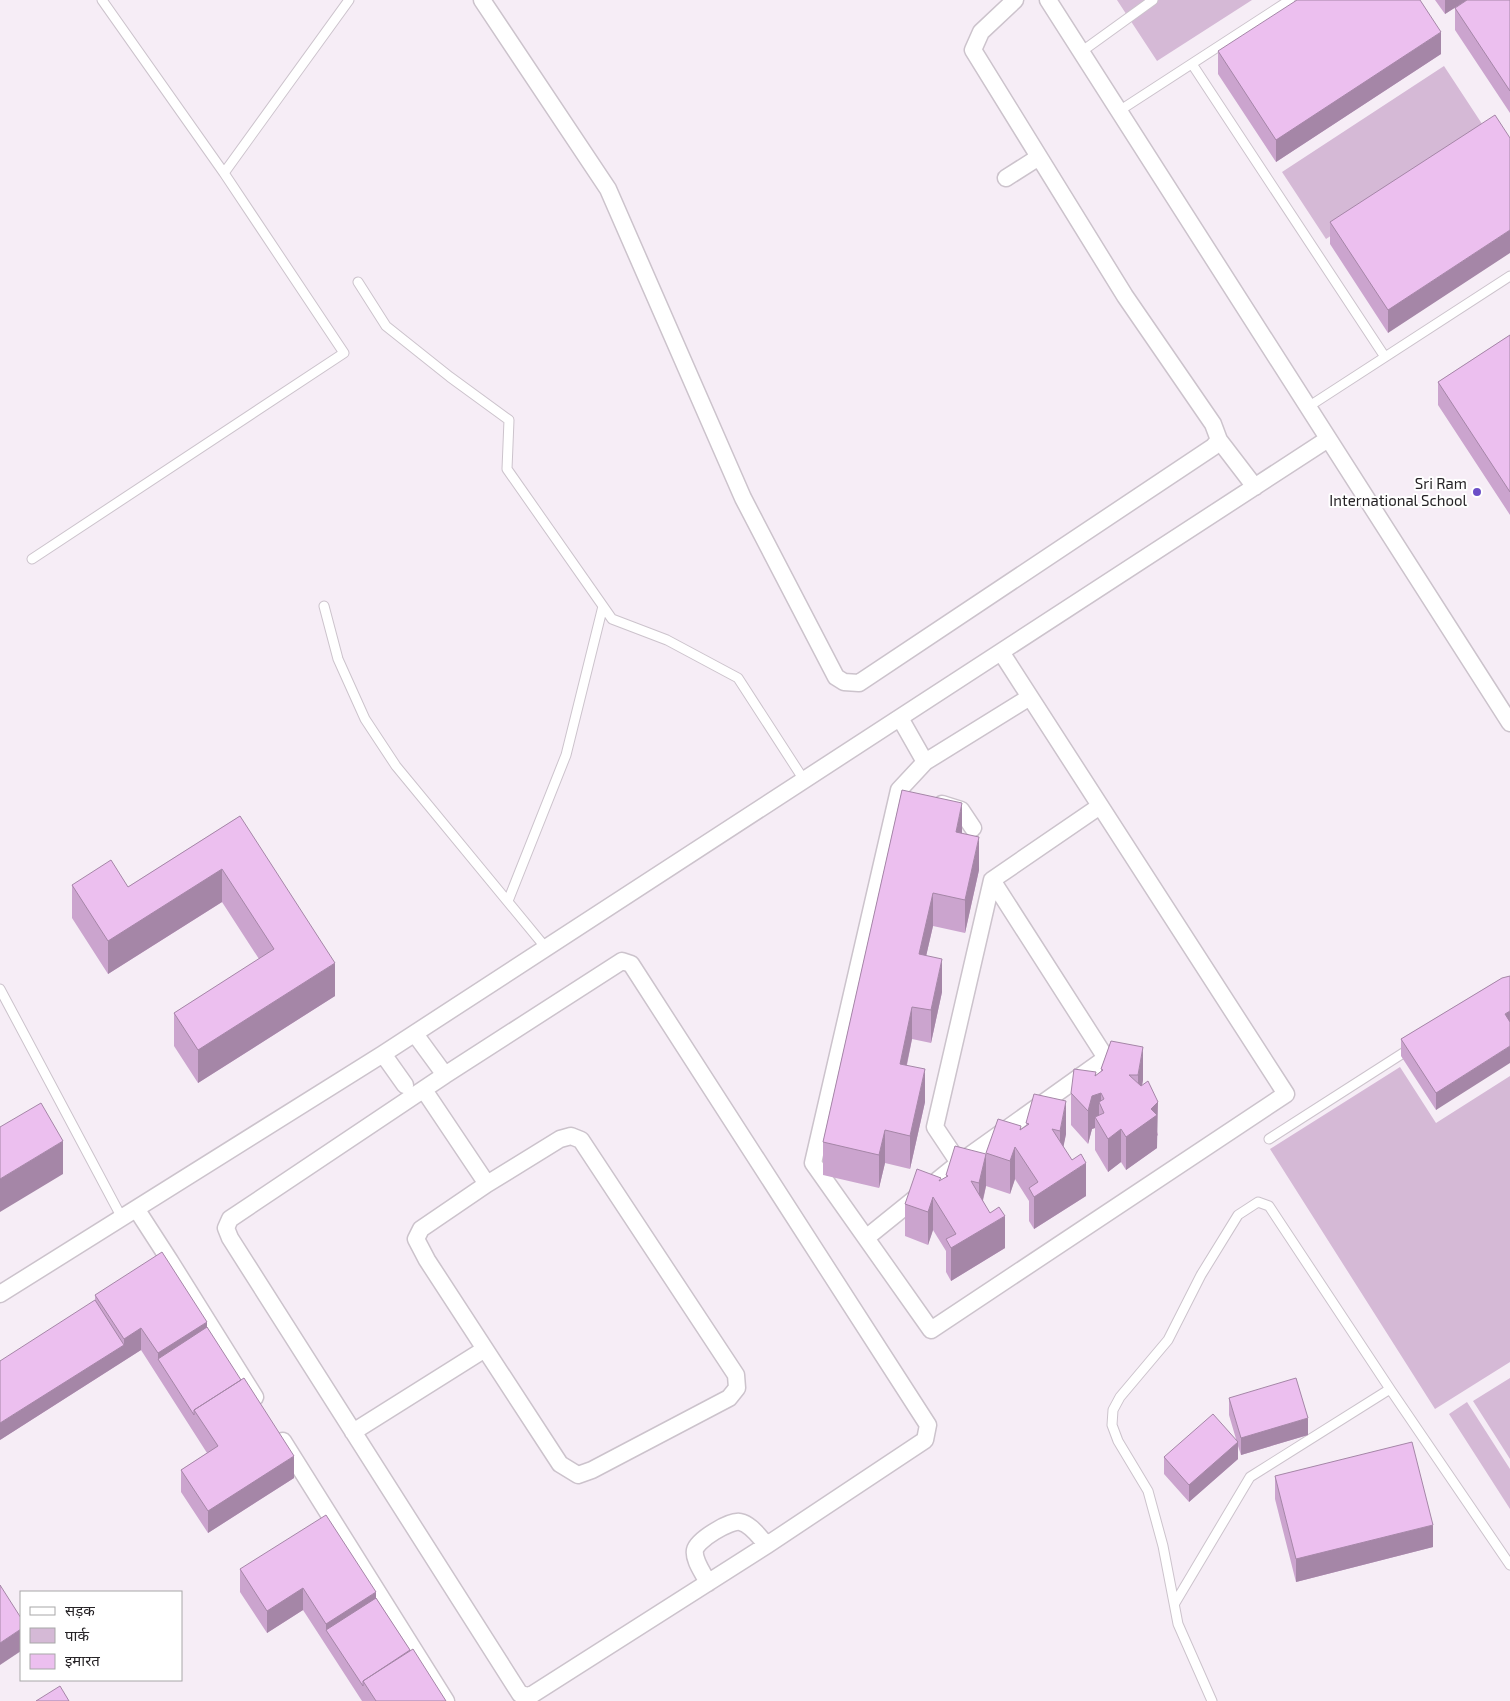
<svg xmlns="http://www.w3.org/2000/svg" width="1510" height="1701" viewBox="0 0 1510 1701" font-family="'Exo 2','Noto Sans Devanagari',sans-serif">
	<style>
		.green { fill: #d5b9d6 }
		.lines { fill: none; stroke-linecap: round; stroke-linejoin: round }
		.lane-casing { stroke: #ccc3cc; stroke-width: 11 }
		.street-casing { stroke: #ccc3cc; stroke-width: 19 }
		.lane { stroke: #fff; stroke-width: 9 }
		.street { stroke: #fff; stroke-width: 16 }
		.wall { fill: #cba4ce }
		.shaded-wall { fill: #a586a7 }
		.building { fill: #ecbfef; stroke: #a586a7 }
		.poi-dot { fill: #6b4ec7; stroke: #fff; stroke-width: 2 }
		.labels { text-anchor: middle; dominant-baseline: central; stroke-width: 4; stroke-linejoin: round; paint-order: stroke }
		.poi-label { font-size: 15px; fill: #262326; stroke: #fff; text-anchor: end }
	</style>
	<rect width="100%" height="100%" fill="#f6edf6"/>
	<!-- green -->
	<path class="green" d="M 1117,0 L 1252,0 L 1157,61 Z
		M 1444,66 L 1488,133 L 1326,239 L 1282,172 Z
		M 1400,1067 L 1436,1123 L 1510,1076 L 1510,1362 L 1435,1409 L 1270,1149 Z
		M 1510,1378 L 1510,1459 L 1473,1401 Z
		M 1467,1402 L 1510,1469 L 1510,1509 L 1449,1414 Z"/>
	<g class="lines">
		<!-- lane casing -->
		<g class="lane-casing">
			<path id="lane" d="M 1081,52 L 1153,0
				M 1192,64 L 1385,357
				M 1119,111 L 1290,0
				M 224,173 L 349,0
				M 358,282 L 386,326 L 450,377 L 509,420 L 507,469 L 612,619 L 667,640 L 738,678 L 804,780
				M 1308,407 L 1510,276
				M 32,559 L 344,353 L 224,173 L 102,0
				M 324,606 L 338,659 L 365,719 L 396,766 L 546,948
				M 508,901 L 566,755 L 603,606
				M 0,989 L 122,1218
				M 1269,1139 L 1411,1048
				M 1390,1389 L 1510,1565
				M 1175,1603 L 1250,1477 L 1390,1389 L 1269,1206 L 1258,1202 L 1238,1215 L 1201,1275 L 1168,1340 L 1120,1397 L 1113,1410 L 1112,1425 L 1118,1441 L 1148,1491 L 1163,1546 L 1178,1624 L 1212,1701"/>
		</g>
		<!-- street casing -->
		<g class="street-casing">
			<path id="street" d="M 482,0 L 608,189 L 743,498 L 836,677 L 844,682 L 859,683 L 1213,447 L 1219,440 L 1213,424 L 1125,296 L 973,50 L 981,32 L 1015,0
				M 1048,0 L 1510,723
				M 1006,178 L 1039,157
				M 1219,440 L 1255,487
				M 900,718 L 925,762 L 899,790 L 813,1163 L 931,1330 L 1286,1094 L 1001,652
				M 925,762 L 1030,697
				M 942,804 L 961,810 L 973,828
				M 415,1034 L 445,1075 L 622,961 L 631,964 L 928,1425 L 925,1440 L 767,1545 L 530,1696 L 520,1694 L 230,1238 L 226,1228 L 230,1219 L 445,1075
				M 383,1054 L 405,1085
				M 424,1090 L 487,1184 L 560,1139 L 571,1136 L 581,1140 L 736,1375 L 737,1388 L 729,1398 L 592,1470 L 578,1475 L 560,1464 L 427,1260 L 416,1239 L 421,1229 L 487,1184
				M 959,1163 L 1106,1058 L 992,880
				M 137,1210 L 170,1261
				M 866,1238 L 959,1163 L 935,1127 L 992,880 L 1100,806
				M 151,1273 L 170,1261 L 255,1397
				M 0,1294 L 383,1054 L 1328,439
				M 353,1432 L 485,1349
				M 283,1441 L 446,1701
				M 708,1583 C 704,1574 693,1560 695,1550 C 697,1540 730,1520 740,1522 C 751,1524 760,1538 767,1545"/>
		</g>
		<!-- lane -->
		<use href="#lane" class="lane"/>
		<!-- street -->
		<use href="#street" class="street"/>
	</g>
	<!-- wall -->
	<path class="wall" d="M 1435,0 L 1467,0 L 1445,14 Z
		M 1510,0 L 1510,113 L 1455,30 L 1455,8 Z
		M 1218,51 L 1441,54 L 1276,162 L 1218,74 Z
		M 1510,138 L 1388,333 L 1330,244 L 1330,222 Z
		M 1510,335 L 1510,515 L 1438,405 L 1438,382 Z
		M 902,790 L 962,833 L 979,870 L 965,933 L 933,926 L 926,956 L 942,992 L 931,1043 L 912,1039 L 907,1065 L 925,1102 L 910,1169 L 885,1163 L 879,1188 L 823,1175 L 823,1142 Z
		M 240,816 L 335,996 L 198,1083 L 174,1046 L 174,1013 L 259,959 L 222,902 L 108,974 L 72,918 L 72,885 L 128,887 Z
		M 1502,978 L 1436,1110 L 1401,1056 L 1401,1039 Z
		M 1111,1041 L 1143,1080 L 1142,1085 L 1158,1135 L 1157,1136 L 1157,1148 L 1126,1170 L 1121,1162 L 1108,1172 L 1095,1150 L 1095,1128 L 1092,1129 L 1088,1144 L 1071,1125 L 1071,1093 L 1101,1072 L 1101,1069 Z
		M 1034,1094 L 1066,1134 L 1063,1147 L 1086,1196 L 1034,1229 L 1029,1221 L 1029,1201 L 1015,1179 L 1010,1194 L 986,1186 L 983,1201 L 1005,1248 L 951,1281 L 946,1272 L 946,1251 L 933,1230 L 928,1245 L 905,1236 L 905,1204 L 946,1177 L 946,1175 L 986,1154 L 1026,1126 Z
		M 95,1295 L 207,1327 L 294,1478 L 208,1533 L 181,1492 L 181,1470 L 207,1453 L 141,1350 L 0,1440 L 95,1300 Z
		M 1229,1398 L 1308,1435 L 1241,1455 L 1238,1446 L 1238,1459 L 1189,1502 L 1164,1474 L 1164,1457 L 1236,1439 L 1229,1415 Z
		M 1275,1476 L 1433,1547 L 1296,1582 L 1275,1499 Z
		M 240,1569 L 376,1598 L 410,1650 L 446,1701 L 362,1701 L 303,1610 L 267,1633 L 240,1592 Z"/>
	<!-- shaded-wall -->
	<path class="shaded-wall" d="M 1445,0 L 1467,0 L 1445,14 Z
		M 1441,32 L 1441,54 L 1276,162 L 1276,140 Z
		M 1510,230 L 1510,253 L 1388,333 L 1388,310 Z
		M 962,803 L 962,836 L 956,832 Z
		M 979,837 L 979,870 L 965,933 L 965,900 Z
		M 222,869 L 222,902 L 108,974 L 108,941 Z
		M 933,893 L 933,926 L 919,987 L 919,954 Z
		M 942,959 L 942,992 L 931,1043 L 931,1010 Z
		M 335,963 L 335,996 L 198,1083 L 198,1050 Z
		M 912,1007 L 912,1039 L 900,1096 L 900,1064 Z
		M 1510,1011 L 1510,1028 L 1505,1014 Z
		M 1510,1046 L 1510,1063 L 1436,1110 L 1436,1093 Z
		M 1143,1047 L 1143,1080 L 1138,1108 L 1138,1075 Z
		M 925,1069 L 925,1102 L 910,1169 L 910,1136 Z
		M 1096,1072 L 1096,1095 L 1101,1093 L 1101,1106 L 1099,1102 L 1099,1124 L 1095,1117 L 1095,1128 L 1092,1129 L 1088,1144 L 1088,1111 Z
		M 1066,1101 L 1066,1134 L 1060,1164 L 1060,1131 Z
		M 1158,1102 L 1157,1148 L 1126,1170 L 1126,1137 L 1151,1109 Z
		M 1121,1129 L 1121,1162 L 1108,1172 L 1108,1139 Z
		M 885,1130 L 885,1163 L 879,1188 L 879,1155 Z
		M 63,1141 L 63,1174 L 0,1212 L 0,1179 Z
		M 1015,1147 L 1015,1179 L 1010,1194 L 1010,1161 Z
		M 986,1154 L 986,1186 L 979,1216 L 979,1183 Z
		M 1086,1163 L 1086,1196 L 1034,1229 L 1034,1197 Z
		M 933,1197 L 933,1230 L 928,1245 L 928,1212 Z
		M 1005,1216 L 1005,1248 L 951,1281 L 951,1248 Z
		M 207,1322 L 207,1344 L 158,1359 L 158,1353 Z
		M 141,1328 L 141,1350 L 0,1440 L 0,1423 L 124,1345 L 124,1339 Z
		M 1308,1418 L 1308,1435 L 1241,1455 L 1241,1438 Z
		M 1238,1442 L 1238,1459 L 1189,1502 L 1189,1485 Z
		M 294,1456 L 294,1478 L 208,1533 L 208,1511 Z
		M 1433,1525 L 1433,1547 L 1296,1582 L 1296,1559 Z
		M 303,1588 L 303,1610 L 267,1633 L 267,1611 Z
		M 376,1592 L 376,1615 L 326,1630 L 326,1624 Z
		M 21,1629 L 21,1651 L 0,1665 L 0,1643 Z"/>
	<!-- building -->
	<path class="building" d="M 1297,0 L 1420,0 L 1441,32 L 1276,140 L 1218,51 Z
		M 1467,0 L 1510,0 L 1510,91 L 1455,8 Z
		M 1495,115 L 1510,138 L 1510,230 L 1388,310 L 1330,222 Z
		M 1510,335 L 1510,492 L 1438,382 Z
		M 902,790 L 962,803 L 956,832 L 979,837 L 965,900 L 933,893 L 919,954 L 942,959 L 931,1010 L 912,1007 L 900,1064 L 925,1069 L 910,1136 L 885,1130 L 879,1155 L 823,1142 Z
		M 240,816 L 335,963 L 198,1050 L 174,1013 L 274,949 L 222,869 L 108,941 L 72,885 L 111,860 L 128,887 Z
		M 1510,976 L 1510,1011 L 1505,1014 L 1510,1022 L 1510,1046 L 1436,1093 L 1401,1039 L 1502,978 Z
		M 1111,1041 L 1143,1047 L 1138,1075 L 1129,1075 L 1141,1086 L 1148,1081 L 1158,1102 L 1151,1109 L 1157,1115 L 1126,1137 L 1121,1129 L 1108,1139 L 1095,1117 L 1104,1113 L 1099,1102 L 1104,1099 L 1101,1093 L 1092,1096 L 1088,1111 L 1071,1093 L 1074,1069 L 1096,1072 L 1095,1076 L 1103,1070 L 1101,1069 Z
		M 1034,1094 L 1066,1101 L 1060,1131 L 1052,1129 L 1072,1160 L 1081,1154 L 1086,1163 L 1034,1197 L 1029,1188 L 1038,1182 L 1015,1147 L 1010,1161 L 986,1153 L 998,1119 L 1021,1126 L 1020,1130 L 1029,1124 L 1026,1123 Z
		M 41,1103 L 63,1141 L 0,1179 L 0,1127 Z
		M 955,1146 L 986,1154 L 979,1183 L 971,1181 L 990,1213 L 999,1207 L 1005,1216 L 951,1248 L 946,1239 L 956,1234 L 933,1197 L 928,1212 L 905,1204 L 917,1169 L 941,1178 L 939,1181 L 948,1176 L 946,1175 Z
		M 162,1252 L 207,1322 L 158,1353 L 141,1328 L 124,1339 L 95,1295 Z
		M 95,1300 L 124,1345 L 0,1423 L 0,1361 Z
		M 207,1327 L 241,1380 L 194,1410 L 194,1415 L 158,1359 Z
		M 244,1378 L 294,1456 L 208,1511 L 181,1470 L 218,1446 L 194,1410 Z
		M 1296,1378 L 1308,1418 L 1241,1438 L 1229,1398 Z
		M 1213,1414 L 1238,1442 L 1189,1485 L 1164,1457 Z
		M 1412,1442 L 1433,1525 L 1296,1559 L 1275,1476 Z
		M 326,1515 L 376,1592 L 326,1624 L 303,1588 L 267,1611 L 240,1569 Z
		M 0,1585 L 21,1618 L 21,1629 L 0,1643 Z
		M 376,1598 L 410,1650 L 363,1681 L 363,1686 L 326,1630 Z
		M 413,1649 L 446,1701 L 376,1701 L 363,1681 Z
		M 60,1686 L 69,1701 L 36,1701 Z"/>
	<!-- markers -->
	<circle class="poi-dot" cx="1477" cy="492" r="5"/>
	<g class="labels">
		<!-- poi labels -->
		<g class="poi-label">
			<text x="1467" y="483">Sri Ram<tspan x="1467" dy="17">International School</tspan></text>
		</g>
	</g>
	<!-- legend -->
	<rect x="20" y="1591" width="162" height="90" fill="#ffffff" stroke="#a8a7a8"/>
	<rect x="30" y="1607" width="25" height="8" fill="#ffffff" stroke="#a8a7a8"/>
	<text x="65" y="1616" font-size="15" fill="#262326">सड़क</text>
	<rect x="30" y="1628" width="25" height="15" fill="#d5b9d6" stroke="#a8a7a8"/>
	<text x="65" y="1641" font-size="15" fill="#262326">पार्क</text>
	<rect x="30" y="1654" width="25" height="15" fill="#ecbfef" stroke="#a8a7a8"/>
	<text x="65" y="1666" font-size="15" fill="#262326">इमारत</text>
</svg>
